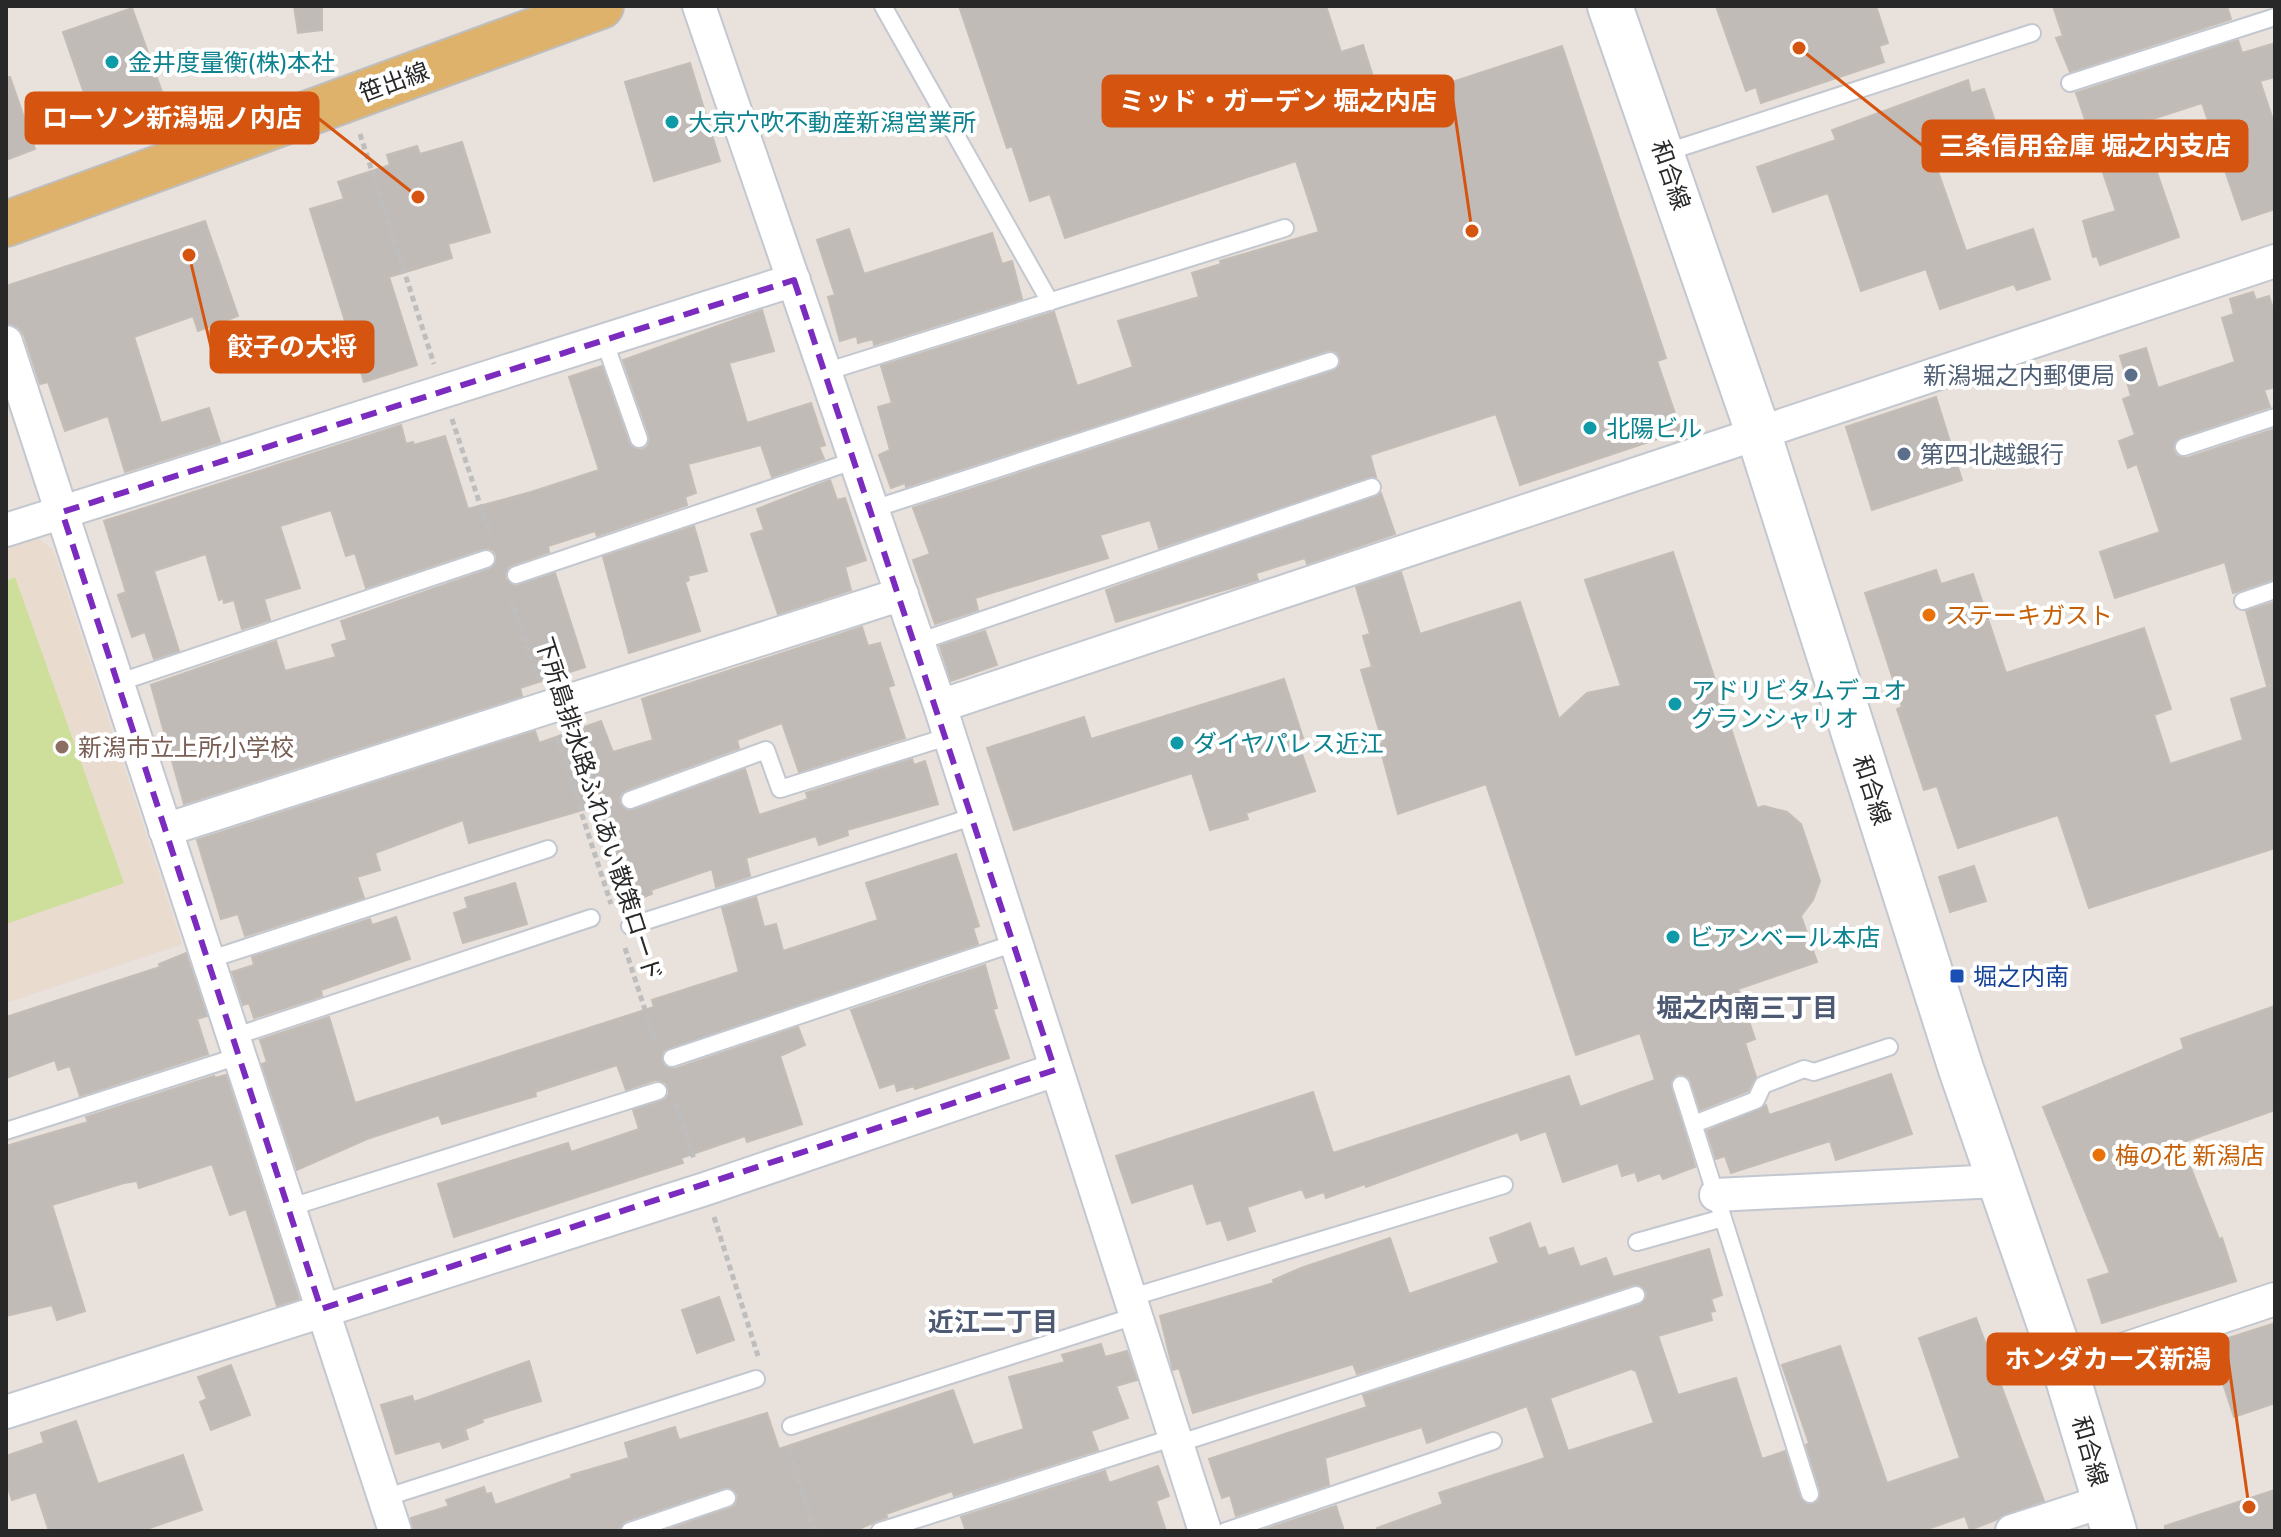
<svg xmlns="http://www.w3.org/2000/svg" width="2281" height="1537" viewBox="0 0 2281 1537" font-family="Cabin,'Noto Sans JP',sans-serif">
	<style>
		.education { fill: #e9dbcd }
		.pitch { fill: #cddf9b }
		.building { fill: #c1bbb8; stroke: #c4bdb6; stroke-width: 2; fill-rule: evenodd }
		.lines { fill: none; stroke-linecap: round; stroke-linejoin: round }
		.service-casing { stroke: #c3c8d0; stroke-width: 20 }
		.minor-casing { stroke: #c3c8d0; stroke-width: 36 }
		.secondary-casing { stroke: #c3c8d0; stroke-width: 48 }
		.primary-casing { stroke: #bebebe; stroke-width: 48 }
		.path { stroke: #bebebe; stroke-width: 5; stroke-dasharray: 6 4; stroke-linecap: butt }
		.service { stroke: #fff; stroke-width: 16 }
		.minor { stroke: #fff; stroke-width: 32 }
		.secondary { stroke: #fff; stroke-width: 44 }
		.primary { stroke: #dfb26b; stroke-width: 44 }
		.marked { fill: none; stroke: #7b2cbf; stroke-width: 6; stroke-dasharray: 16 10; stroke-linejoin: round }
		.culture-dot { fill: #0f9aa8; stroke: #fff; stroke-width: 3 }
		.service-dot { fill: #5c6f8a; stroke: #fff; stroke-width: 3 }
		.food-dot { fill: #e8710a; stroke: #fff; stroke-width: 3 }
		.education-dot { fill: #8d6e63; stroke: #fff; stroke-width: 3 }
		.transit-dot { fill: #1a4fb4; stroke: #fff; stroke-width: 3 }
		.labels { text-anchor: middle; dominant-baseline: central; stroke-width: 8; stroke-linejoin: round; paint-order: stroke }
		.culture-label { font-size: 24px; fill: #0d838f; stroke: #fff; text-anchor: start }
		.street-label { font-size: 24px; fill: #282828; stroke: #fff }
		.service-label { font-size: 24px; fill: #4e5e75; stroke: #fff; text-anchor: end }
		.food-label { font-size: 24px; fill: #c56008; stroke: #fff; text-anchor: start }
		.education-label { font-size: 24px; fill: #785e54; stroke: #fff; text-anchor: start }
		.transit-label { font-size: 24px; fill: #164399; stroke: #fff; text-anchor: start }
		.neighbourhood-label { font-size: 26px; font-weight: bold; fill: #4e5a73; stroke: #fff }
		.leader { fill: none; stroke: #d5540f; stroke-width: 3 }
		.callout-dot { fill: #d5540f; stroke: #fff; stroke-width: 3 }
		.callout { fill: #d5540f; stroke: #d5540f; stroke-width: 3 }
		.callout-label { font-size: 26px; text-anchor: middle; font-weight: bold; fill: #fff }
	</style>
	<rect width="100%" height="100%" fill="#e9e1db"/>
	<!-- education -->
	<path class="education" d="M 36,537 L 53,550 L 182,944 L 6,1003 L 6,547 Z"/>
	<!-- pitch -->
	<path class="pitch" d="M 15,577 L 124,883 L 6,924 L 6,581 Z"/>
	<!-- building -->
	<path class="building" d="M 294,6 L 322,6 L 322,30 L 298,33 Z
		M 959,6 L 1326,6 L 1341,52 L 1363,45 L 1382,105 L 1562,46 L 1666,358 L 1657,361 L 1681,431 L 1520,485 L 1496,414 L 1370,455 L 1376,477 L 1159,548 L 1150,520 L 1100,535 L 1108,558 L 975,598 L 978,610 L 935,624 L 913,560 L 930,554 L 913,508 L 1333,371 L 1341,363 L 1337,352 L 1327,351 L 906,487 L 905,483 L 891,488 L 879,455 L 890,450 L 878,407 L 892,403 L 881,366 L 1054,312 L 1077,386 L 1133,367 L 1118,321 L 1199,297 L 1192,273 L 1221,264 L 1220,261 L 1319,232 L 1296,161 L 1065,238 L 1050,194 L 1030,201 L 1012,146 L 1007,148 Z
		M 1716,6 L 1876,6 L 1888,43 L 1879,46 L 1884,62 L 1761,103 L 1756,87 L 1746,91 Z
		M 2053,6 L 2227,6 L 2231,19 L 2070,72 L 2056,38 L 2063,36 Z
		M 132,8 L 162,92 L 92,116 L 63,32 Z
		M 2238,40 L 2242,53 L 2275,43 L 2275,77 L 2260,81 L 2275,126 L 2275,209 L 2242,220 L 2202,103 L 2140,123 L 2179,237 L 2100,265 L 2097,256 L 2093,257 L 2083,221 L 2116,211 L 2076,93 Z
		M 690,63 L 720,161 L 654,181 L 625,82 Z
		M 10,77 L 35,149 L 6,160 L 6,78 Z
		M 1968,80 L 1971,93 L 1984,89 L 2003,145 L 1936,166 L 1966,251 L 2033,229 L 2050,279 L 2017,290 L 2014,284 L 1940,309 L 1926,269 L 1861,291 L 1828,193 L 1773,212 L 1757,167 L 1836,140 L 1832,130 Z
		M 462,142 L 490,232 L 448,244 L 452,258 L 389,277 L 417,365 L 364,382 L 310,209 L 344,199 L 338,182 L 390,165 L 387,155 L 417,146 L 420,154 Z
		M 205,221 L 238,316 L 198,331 L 193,316 L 134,337 L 161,423 L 209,408 L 220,442 L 125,472 L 108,416 L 65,431 L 48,382 L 40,384 L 24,335 L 18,327 L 6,324 L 6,286 Z
		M 849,229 L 864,274 L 992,233 L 1002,264 L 1012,261 L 1022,299 L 874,345 L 873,339 L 858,343 L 857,336 L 840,341 L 828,297 L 835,295 L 817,240 Z
		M 2253,292 L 2256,300 L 2269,296 L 2275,315 L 2275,387 L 2264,390 L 2270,407 L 2181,437 L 2173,450 L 2177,456 L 2187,458 L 2275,429 L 2275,579 L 2233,593 L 2225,562 L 2115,598 L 2100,552 L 2160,532 L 2137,464 L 2128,468 L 2119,441 L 2135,435 L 2123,399 L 2131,396 L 2120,356 L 2146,348 L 2158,388 L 2235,362 L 2222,318 L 2234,314 L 2230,299 Z
		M 762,310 L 774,351 L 729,363 L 747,423 L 811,403 L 825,445 L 819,447 L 824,459 L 772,477 L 761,445 L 688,464 L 696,493 L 685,497 L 687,505 L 597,536 L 595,531 L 548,546 L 549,552 L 508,567 L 505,578 L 515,586 L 555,573 L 585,667 L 520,688 L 522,696 L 184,804 L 151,685 L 276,641 L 285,671 L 336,657 L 332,645 L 347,640 L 341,621 L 490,569 L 497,556 L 493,550 L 482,549 L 366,588 L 355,553 L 346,556 L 331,510 L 280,526 L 300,588 L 264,599 L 270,620 L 242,629 L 234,600 L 224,603 L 223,598 L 219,600 L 206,554 L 154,571 L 179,651 L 154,659 L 145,632 L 132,637 L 118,595 L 126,592 L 104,521 L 401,425 L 406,444 L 413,442 L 414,445 L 445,436 L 468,509 L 531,492 L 599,470 L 569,377 L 602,366 L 629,443 L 642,450 L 648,446 L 649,435 L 623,360 Z
		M 1936,397 L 1962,480 L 1872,510 L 1846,427 Z
		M 830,480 L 837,500 L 845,498 L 866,560 L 845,567 L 851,590 L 778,614 L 751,534 L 764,530 L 757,509 Z
		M 1381,493 L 1395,534 L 1307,564 L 1305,558 L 1256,573 L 1258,580 L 1116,622 L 1106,590 Z
		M 694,526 L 707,571 L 688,576 L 689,580 L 685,582 L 700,631 L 629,653 L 603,557 Z
		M 1673,552 L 1757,808 L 1764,806 L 1787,812 L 1801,824 L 1820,881 L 1813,900 L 1801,916 L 1817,962 L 1738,989 L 1755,1039 L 1745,1043 L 1756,1077 L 1748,1091 L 1700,1110 L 1689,1077 L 1678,1074 L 1671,1082 L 1695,1167 L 1663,1179 L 1660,1173 L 1638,1181 L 1635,1172 L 1622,1176 L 1618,1163 L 1563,1182 L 1546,1131 L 1521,1140 L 1518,1132 L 1366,1187 L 1365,1184 L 1326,1198 L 1324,1192 L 1306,1198 L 1302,1189 L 1247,1207 L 1255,1231 L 1228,1240 L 1221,1220 L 1207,1224 L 1193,1183 L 1132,1203 L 1116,1156 L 1313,1092 L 1333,1153 L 1569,1076 L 1580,1107 L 1655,1080 L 1640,1033 L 1576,1055 L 1486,784 L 1398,814 L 1379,744 L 1383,743 L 1361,670 L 1372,667 L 1363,636 L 1370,634 L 1356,587 L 1401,572 L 1420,634 L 1520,602 L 1559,719 L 1587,693 L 1621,686 L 1585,580 Z
		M 1936,570 L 1941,584 L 1973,574 L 2006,673 L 2144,628 L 2171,709 L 2154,715 L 2170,764 L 2243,740 L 2231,699 L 2274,685 L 2267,686 L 2246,611 L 2275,602 L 2275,848 L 2089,908 L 2058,815 L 1958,848 L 1937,786 L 1924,790 L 1897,709 L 1902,707 L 1865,593 Z
		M 862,627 L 868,646 L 880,643 L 894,685 L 888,687 L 905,738 L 799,772 L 782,723 L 737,740 L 739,748 L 626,790 L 619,797 L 620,804 L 634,810 L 745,769 L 759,815 L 808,799 L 806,793 L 912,759 L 914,765 L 925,761 L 938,804 L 847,830 L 848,835 L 819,845 L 816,836 L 746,858 L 750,876 L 716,887 L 712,869 L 651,890 L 652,894 L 623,905 L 593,807 L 469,843 L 463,820 L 375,853 L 380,870 L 357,877 L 364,898 L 245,936 L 238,914 L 221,919 L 197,840 L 535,731 L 539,743 L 601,721 L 613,752 L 653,740 L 642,699 Z
		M 985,631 L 997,665 L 951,681 L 940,646 Z
		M 1284,679 L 1303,738 L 1297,740 L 1315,791 L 1246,813 L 1248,819 L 1210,830 L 1192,773 L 1014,830 L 987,748 L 1084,717 L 1091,739 Z
		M 956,854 L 979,926 L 973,928 L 978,944 L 663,1051 L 664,1066 L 675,1069 L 798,1027 L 805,1045 L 780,1056 L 802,1124 L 747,1142 L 745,1136 L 681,1158 L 683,1163 L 454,1237 L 438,1184 L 568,1143 L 571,1152 L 639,1129 L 633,1110 L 666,1099 L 669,1093 L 666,1083 L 655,1080 L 626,1090 L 617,1065 L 535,1092 L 536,1096 L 442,1124 L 439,1115 L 367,1139 L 297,1170 L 262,1064 L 267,1062 L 260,1040 L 329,1017 L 355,1103 L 654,1007 L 652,1000 L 739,972 L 722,908 L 756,897 L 764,927 L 776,924 L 783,951 L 878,920 L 866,883 Z
		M 1974,866 L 1986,901 L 1950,912 L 1939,877 Z
		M 515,883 L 527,924 L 463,943 L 454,913 L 468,908 L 465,898 Z
		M 396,917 L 410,959 L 321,990 L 322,996 L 254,1018 L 249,1003 L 243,1005 L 232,972 L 254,965 L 252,957 L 370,919 L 372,925 Z
		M 186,953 L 207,1016 L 197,1019 L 208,1054 L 80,1096 L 70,1066 L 58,1070 L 55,1060 L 6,1078 L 6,1017 L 160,967 L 159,964 Z
		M 985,965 L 997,1008 L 993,1009 L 1009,1058 L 915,1089 L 914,1086 L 897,1091 L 895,1083 L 880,1088 L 851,1010 Z
		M 2275,1006 L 2275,1110 L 2181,1143 L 2219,1239 L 2222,1238 L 2236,1281 L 2102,1323 L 2088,1280 L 2110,1273 L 2043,1107 L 2184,1049 L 2181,1039 Z
		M 1891,1074 L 1912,1134 L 1836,1160 L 1830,1141 L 1731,1173 L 1725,1156 L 1716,1159 L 1707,1131 L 1766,1105 L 1769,1115 Z
		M 226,1075 L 299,1299 L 277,1306 L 246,1209 L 230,1215 L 212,1164 L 139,1188 L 137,1181 L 124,1183 L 52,1205 L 85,1311 L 57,1320 L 52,1305 L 6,1316 L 6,1146 L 88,1122 L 86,1117 L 214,1076 L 215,1078 Z
		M 1530,1223 L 1539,1249 L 1545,1247 L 1548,1256 L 1573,1248 L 1580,1267 L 1606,1258 L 1613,1277 L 1709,1249 L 1722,1295 L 1711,1299 L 1715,1311 L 1710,1312 L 1712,1320 L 1658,1336 L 1678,1395 L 1736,1378 L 1762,1459 L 1785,1451 L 1800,1497 L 1807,1504 L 1818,1502 L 1820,1491 L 1806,1445 L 1809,1443 L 1782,1365 L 1840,1346 L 1887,1483 L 1960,1458 L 1919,1338 L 1976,1318 L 2044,1501 L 1970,1530 L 1965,1516 L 1922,1531 L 1378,1531 L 1377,1528 L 1443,1504 L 1439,1493 L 1545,1458 L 1527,1406 L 1427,1443 L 1422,1427 L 1325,1458 L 1329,1485 L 1236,1516 L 1230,1495 L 1222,1498 L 1209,1459 L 1367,1407 L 1363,1395 L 1639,1305 L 1646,1298 L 1646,1291 L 1633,1285 L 1357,1374 L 1353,1364 L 1193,1413 L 1179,1368 L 1173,1370 L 1160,1316 L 1274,1283 L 1273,1280 L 1301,1268 L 1390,1238 L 1409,1294 L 1499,1263 L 1490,1238 ZM 1631,1369 L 1636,1371 L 1654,1423 L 1568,1451 L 1550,1398 Z
		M 719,1297 L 734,1340 L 697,1353 L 682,1310 Z
		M 2275,1323 L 2275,1403 L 2234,1417 L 2210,1344 Z
		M 1101,1344 L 1105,1357 L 1127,1351 L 1137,1380 L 1116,1386 L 1128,1418 L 1091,1431 L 1098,1450 L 954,1496 L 952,1491 L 886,1514 L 887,1517 L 854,1531 L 664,1531 L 735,1506 L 738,1495 L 728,1487 L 626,1521 L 619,1531 L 413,1531 L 411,1518 L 449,1506 L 446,1500 L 484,1487 L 486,1494 L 491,1493 L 495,1505 L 572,1478 L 571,1475 L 629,1458 L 625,1443 L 675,1427 L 679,1440 L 767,1413 L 779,1449 L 953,1390 L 973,1445 L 1024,1429 L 1009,1377 L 1065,1362 L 1062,1355 Z
		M 529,1361 L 541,1401 L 482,1419 L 483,1422 L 465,1429 L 468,1439 L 443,1448 L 440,1441 L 396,1454 L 381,1405 L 412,1396 L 414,1402 Z
		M 231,1365 L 250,1415 L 211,1430 L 200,1402 L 207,1399 L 198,1377 Z
		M 76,1421 L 98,1484 L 183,1455 L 202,1510 L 141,1531 L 49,1531 L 36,1492 L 12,1500 L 6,1482 L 6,1456 L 44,1443 L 41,1433 Z
		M 1158,1466 L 1169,1496 L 1156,1501 L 1166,1531 L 966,1531 L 961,1517 L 1105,1471 L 1109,1483 Z
		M 2275,1490 L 2275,1531 L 2165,1531 L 2165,1526 Z
		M 1336,1506 L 1344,1531 L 1260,1531 Z"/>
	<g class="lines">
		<!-- service casing -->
		<g class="service-casing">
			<path id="service" d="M 883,6 L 1050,302
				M 2070,83 L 2275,17
				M 1664,153 L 2032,33
				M 604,340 L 639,439
				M 825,372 L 1285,228
				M 2184,447 L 2275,417
				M 873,509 L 1330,361
				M 516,575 L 856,460
				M 2243,601 L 2275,590
				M 918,642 L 1372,487
				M 117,683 L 486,559
				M 630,800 L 766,750 L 780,789 L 950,736
				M 630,926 L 975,816
				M 208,960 L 548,849
				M 233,1037 L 591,918
				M 672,1058 L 1015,943
				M 1681,1085 L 1810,1494
				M 1694,1124 L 1756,1100 L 1763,1085 L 1804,1069 L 1814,1072 L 1889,1047
				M 6,1131 L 239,1056
				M 288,1208 L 658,1091
				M 1637,1242 L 1723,1218
				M 1129,1298 L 1504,1185
				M 791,1426 L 1135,1316
				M 1177,1444 L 1636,1295
				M 384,1498 L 756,1379
				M 630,1531 L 727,1498
				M 880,1531 L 1175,1437
				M 1226,1531 L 1493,1441"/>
		</g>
		<!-- minor casing -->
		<g class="minor-casing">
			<path id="minor" d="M 699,6 L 940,706 L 1205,1531
				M 6,342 L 395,1531
				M 6,530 L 794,280
				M 940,706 L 2275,261
				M 165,830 L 902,594
				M 1716,1195 L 1997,1181
				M 2065,1369 L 2275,1299
				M 6,1412 L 705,1189 L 1055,1070
				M 2012,1531 L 2104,1501"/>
		</g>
		<!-- secondary casing -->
		<g class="secondary-casing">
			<path id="secondary" d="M 1610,6 L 1758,432 L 1961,1069 L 2065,1369 L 2114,1531"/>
		</g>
		<!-- primary casing -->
		<g class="primary-casing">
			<path id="primary" d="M 6,224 L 601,6"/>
		</g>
		<!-- path -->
		<path class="path" d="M 360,134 L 434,364
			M 452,419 L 490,535
			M 511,598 L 538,679
			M 557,738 L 611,904
			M 625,948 L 655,1041
			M 676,1104 L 694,1159
			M 714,1217 L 758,1356
			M 789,1450 L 815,1531"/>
		<!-- service -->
		<use href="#service" class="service"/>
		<!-- minor -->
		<use href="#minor" class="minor"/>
		<!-- secondary -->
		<use href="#secondary" class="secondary"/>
		<!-- primary -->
		<use href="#primary" class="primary"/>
	</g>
	<!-- marked area -->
	<path class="marked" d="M 794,280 L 1055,1070 L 321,1309 L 62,512 Z"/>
	<!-- markers -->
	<g class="culture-dot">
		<circle cx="112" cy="62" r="8"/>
		<circle cx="672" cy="122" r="8"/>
		<circle cx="1590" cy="428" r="8"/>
		<circle cx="1675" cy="704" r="8"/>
		<circle cx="1177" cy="743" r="8"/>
		<circle cx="1673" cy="937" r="8"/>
	</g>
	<g class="service-dot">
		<circle cx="2131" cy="375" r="8"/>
		<circle cx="1904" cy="454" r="8"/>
	</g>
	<g class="food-dot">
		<circle cx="1929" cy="615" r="8"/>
		<circle cx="2099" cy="1155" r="8"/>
	</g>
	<circle class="education-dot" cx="62" cy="747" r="8"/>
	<rect class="transit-dot" x="1949" y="968" width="16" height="16" rx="4"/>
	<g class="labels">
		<!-- culture labels -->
		<g class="culture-label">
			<text x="128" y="62">金井度量衡(株)本社</text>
			<text x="688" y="122">大京穴吹不動産新潟営業所</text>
			<text x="1606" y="428">北陽ビル</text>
			<text x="1691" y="690">アドリビタムデュオ<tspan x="1691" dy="28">グランシャリオ</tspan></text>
			<text x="1193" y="743">ダイヤパレス近江</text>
			<text x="1689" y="937">ビアンベール本店</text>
		</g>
		<!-- street labels -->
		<g class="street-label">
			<text transform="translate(394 82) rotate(-20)">笹出線</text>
			<text transform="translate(1671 175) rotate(71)">和合線</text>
			<text transform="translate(1872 790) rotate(72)">和合線</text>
			<text transform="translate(599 809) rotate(72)">下所島排水路ふれあい散策ロード</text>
			<text transform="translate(2090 1451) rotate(74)">和合線</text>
		</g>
		<!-- service labels -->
		<g class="service-label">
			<text x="2115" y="375">新潟堀之内郵便局</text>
			<text x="1920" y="454" text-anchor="start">第四北越銀行</text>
		</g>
		<!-- food labels -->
		<g class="food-label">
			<text x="1945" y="615">ステーキガスト</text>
			<text x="2115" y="1155">梅の花 新潟店</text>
		</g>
		<!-- education labels -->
		<g class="education-label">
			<text x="78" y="747">新潟市立上所小学校</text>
		</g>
		<!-- transit labels -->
		<g class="transit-label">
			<text x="1973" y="976">堀之内南</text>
		</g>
		<!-- neighbourhood labels -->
		<g class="neighbourhood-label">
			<text x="1747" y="1008">堀之内南三丁目</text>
			<text x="993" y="1322">近江二丁目</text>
		</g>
	</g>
	<!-- callouts -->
	<path class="leader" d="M1472 231L1453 101M418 197L318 118M1799 48L1923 146M189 255L211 347M2249 1507L2228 1359"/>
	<g class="callout-dot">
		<circle cx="1472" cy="231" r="8"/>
		<circle cx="418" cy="197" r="8"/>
		<circle cx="1799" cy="48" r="8"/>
		<circle cx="189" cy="255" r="8"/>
		<circle cx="2249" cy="1507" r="8"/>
	</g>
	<g class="callout">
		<rect x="1103" y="76" width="350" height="50" rx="8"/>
		<rect x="26" y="93" width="292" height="50" rx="8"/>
		<rect x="1923" y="121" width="324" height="50" rx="8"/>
		<rect x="211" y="322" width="162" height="50" rx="8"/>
		<rect x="1988" y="1334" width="240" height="50" rx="8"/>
	</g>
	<g class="callout-label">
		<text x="1278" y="110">ミッド・ガーデン 堀之内店</text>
		<text x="172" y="127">ローソン新潟堀ノ内店</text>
		<text x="2085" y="155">三条信用金庫 堀之内支店</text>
		<text x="292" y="356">餃子の大将</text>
		<text x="2108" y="1368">ホンダカーズ新潟</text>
	</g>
	<!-- border -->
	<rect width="2281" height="1537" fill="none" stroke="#282828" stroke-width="16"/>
</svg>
